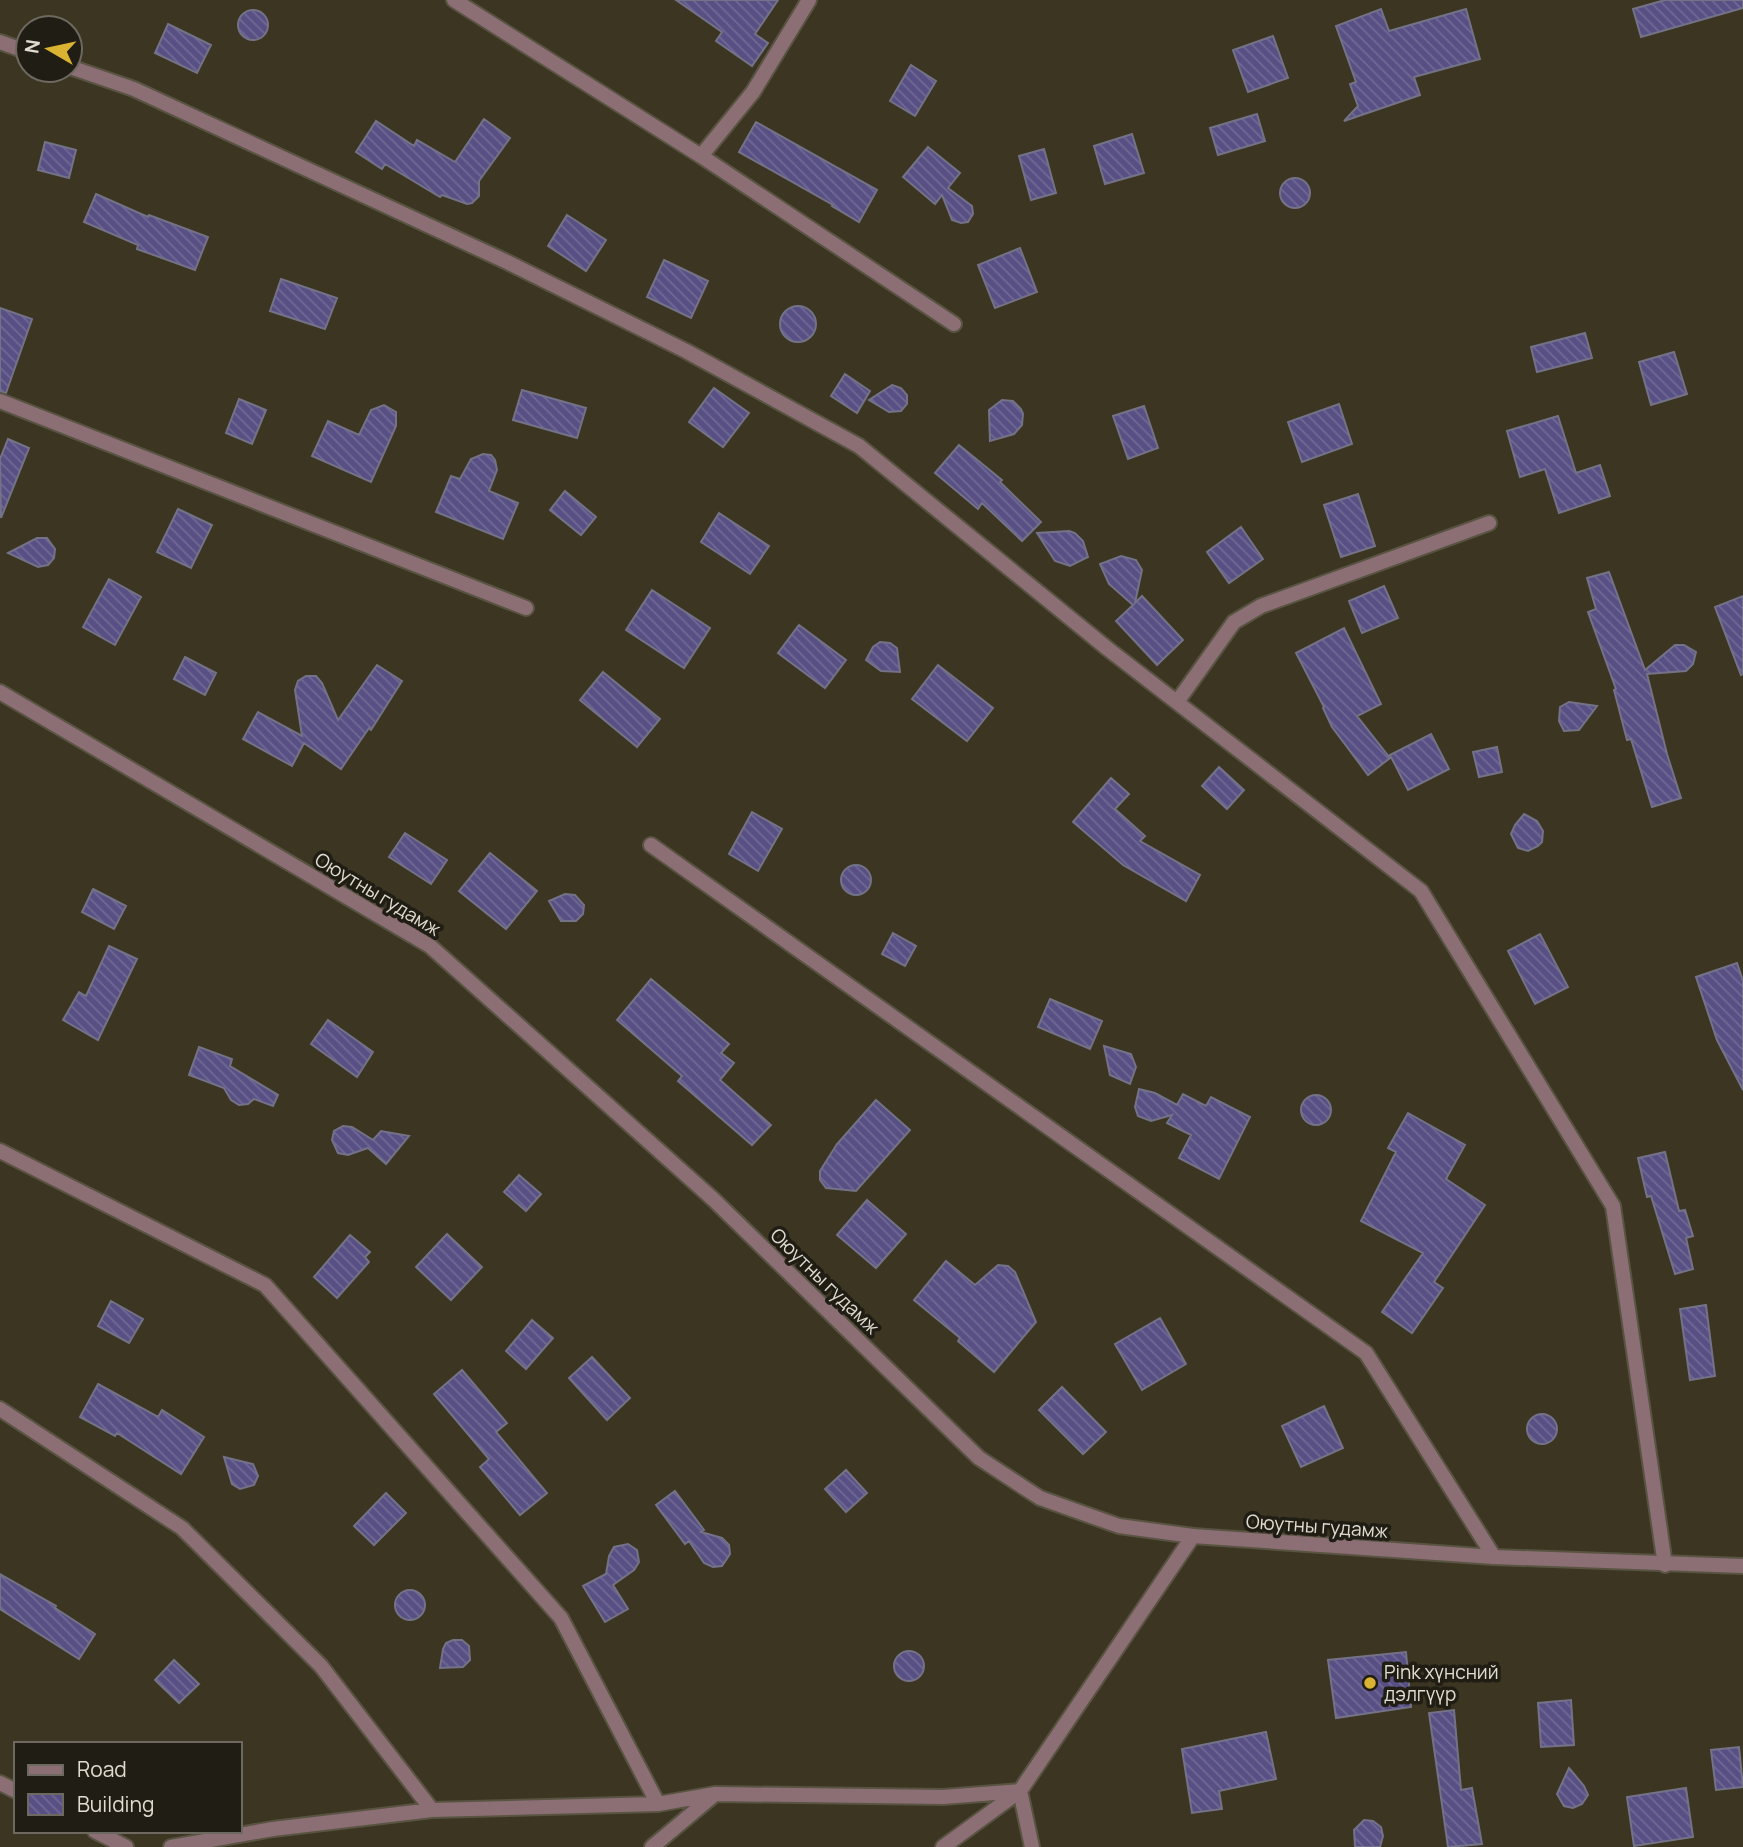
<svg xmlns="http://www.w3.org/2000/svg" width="1743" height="1847" viewBox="0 0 1743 1847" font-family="Manrope,sans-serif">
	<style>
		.building { fill: url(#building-back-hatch); stroke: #747287; stroke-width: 2 }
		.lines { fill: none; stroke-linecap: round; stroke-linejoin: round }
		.minor-casing { stroke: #595342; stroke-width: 18 }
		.tertiary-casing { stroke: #595342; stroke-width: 18 }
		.minor { stroke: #8c6f75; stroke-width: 14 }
		.tertiary { stroke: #8c6f75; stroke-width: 14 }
		.poi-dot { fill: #dab333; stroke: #201d14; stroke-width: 2.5 }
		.labels { text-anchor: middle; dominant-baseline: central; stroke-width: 7; stroke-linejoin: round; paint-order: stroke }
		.street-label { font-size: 19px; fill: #e0dcd1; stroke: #201d14 }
		.poi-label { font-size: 19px; fill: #e0dcd1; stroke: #201d14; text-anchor: start }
	</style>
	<defs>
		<pattern id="building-back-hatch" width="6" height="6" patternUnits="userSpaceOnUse" patternTransform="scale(1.75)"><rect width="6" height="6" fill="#585084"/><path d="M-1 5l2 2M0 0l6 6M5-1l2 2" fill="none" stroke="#706994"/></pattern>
	</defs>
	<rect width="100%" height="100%" fill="#3b3522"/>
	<!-- building -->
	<path class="building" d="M 676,0 L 778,0 L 755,34 L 768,43 L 752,66 L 716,41 L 722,32 Z
		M 1665,0 L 1743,0 L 1743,8 L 1641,37 L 1633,9 Z
		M 1381,9 L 1389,31 L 1466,9 L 1480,59 L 1414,77 L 1420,95 L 1344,121 L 1358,106 L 1350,84 L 1356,82 L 1336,26 Z
		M238 25a15 15 0 1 1 30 0a15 15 0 1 1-30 0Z
		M 168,24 L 211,45 L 197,73 L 155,53 Z
		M 1273,36 L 1288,78 L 1248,92 L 1233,50 Z
		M 911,65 L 936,81 L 915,116 L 890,101 Z
		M 1257,114 L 1265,141 L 1218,155 L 1210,128 Z
		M 484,119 L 510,138 L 479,181 L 479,196 L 472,203 L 467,204 L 442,195 L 440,197 L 385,164 L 382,169 L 356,152 L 376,121 L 414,146 L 417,140 L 455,162 Z
		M 756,122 L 877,190 L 859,222 L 832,206 L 833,205 L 739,152 Z
		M 1132,134 L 1144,173 L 1105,184 L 1094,146 Z
		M 45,142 L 76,150 L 69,178 L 38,170 Z
		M 928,147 L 960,173 L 948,188 L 972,206 L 973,214 L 968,222 L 961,223 L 952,220 L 942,195 L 935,204 L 903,177 Z
		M 1044,149 L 1056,193 L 1031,200 L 1019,156 Z
		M1280 193a15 15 0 1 1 30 0a15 15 0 1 1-30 0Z
		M 96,194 L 148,217 L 149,215 L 208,237 L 195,270 L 137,249 L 138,245 L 84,222 Z
		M 567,215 L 606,240 L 586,271 L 548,246 Z
		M 1020,248 L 1037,292 L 995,308 L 978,265 Z
		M 664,260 L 708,281 L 691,318 L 647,297 Z
		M 281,279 L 337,298 L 325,329 L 270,311 Z
		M780 324a18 18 0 1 1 36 0a18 18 0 1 1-36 0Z
		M 0,308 L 32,319 L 6,393 L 0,392 Z
		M 1585,333 L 1592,358 L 1537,372 L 1531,347 Z
		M 1674,352 L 1687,394 L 1651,405 L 1639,362 Z
		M 845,374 L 870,391 L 857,413 L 831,396 Z
		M 892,385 L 901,388 L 907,395 L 907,404 L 901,411 L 889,412 L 869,400 Z
		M 714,388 L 749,413 L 723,447 L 689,422 Z
		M 522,390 L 586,408 L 577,438 L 513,420 Z
		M 239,399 L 266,410 L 252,444 L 226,433 Z
		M 1002,400 L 1013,401 L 1021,409 L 1023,414 L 1022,425 L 1014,434 L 990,441 L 989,410 Z
		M 1339,404 L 1352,444 L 1302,462 L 1288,422 Z
		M 384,405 L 396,412 L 396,426 L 371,482 L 312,456 L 328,421 L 359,435 L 371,410 Z
		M 1144,406 L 1158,448 L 1128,459 L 1113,416 Z
		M 1558,416 L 1576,473 L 1600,465 L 1610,496 L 1559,513 L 1545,469 L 1520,477 L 1507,431 Z
		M 8,439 L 29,448 L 1,518 L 0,459 Z
		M 959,445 L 1002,480 L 1000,482 L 1041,522 L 1022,541 L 982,503 L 978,509 L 935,473 Z
		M 483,454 L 491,455 L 495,460 L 497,470 L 489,491 L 518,503 L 503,539 L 436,512 L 451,476 L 460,479 L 471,459 Z
		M 565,491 L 596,517 L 581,535 L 550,510 Z
		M 1358,494 L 1375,546 L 1341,557 L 1324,505 Z
		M 178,509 L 212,525 L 191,568 L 157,552 Z
		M 719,513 L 769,546 L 750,574 L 701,542 Z
		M 1241,527 L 1263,559 L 1229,583 L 1207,552 Z
		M 1069,531 L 1075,533 L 1083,541 L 1088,557 L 1070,566 L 1055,561 L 1037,533 Z
		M 37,538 L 47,538 L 55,549 L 54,558 L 48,565 L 38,567 L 8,553 Z
		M 1121,556 L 1136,560 L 1142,570 L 1135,603 L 1142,596 L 1183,640 L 1157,665 L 1116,621 L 1133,605 L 1109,584 L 1100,564 Z
		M 1609,572 L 1645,670 L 1675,645 L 1684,645 L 1696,652 L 1693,664 L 1686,671 L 1647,674 L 1667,754 L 1681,798 L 1652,807 L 1631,739 L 1627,740 L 1614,690 L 1616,689 L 1588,612 L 1596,609 L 1587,578 Z
		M 109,579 L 141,597 L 115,645 L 83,627 Z
		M 1384,586 L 1398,618 L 1362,633 L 1349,601 Z
		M 652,590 L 710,628 L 684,668 L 626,630 Z
		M 1743,596 L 1743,674 L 1741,675 L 1715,607 Z
		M 799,625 L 846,660 L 825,688 L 778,653 Z
		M 1344,628 L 1381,704 L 1357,716 L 1390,758 L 1368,775 L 1332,727 L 1323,708 L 1324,707 L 1296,653 Z
		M 880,642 L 890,643 L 897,648 L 900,672 L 881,671 L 866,660 L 873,647 Z
		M 185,657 L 216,673 L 205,695 L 174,679 Z
		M 377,665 L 402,681 L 371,730 L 369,728 L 341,769 L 304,743 L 292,766 L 243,739 L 258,712 L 302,736 L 295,690 L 298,681 L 306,676 L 316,676 L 322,683 L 338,720 Z
		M 938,665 L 993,708 L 967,741 L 912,699 Z
		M 603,672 L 660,719 L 637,747 L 580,700 Z
		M 1569,702 L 1597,706 L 1579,730 L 1564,731 L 1559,721 L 1560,707 Z
		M 1431,734 L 1449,769 L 1408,790 L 1390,755 Z
		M 1497,747 L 1502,772 L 1479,777 L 1473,752 Z
		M 1219,767 L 1244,790 L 1227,809 L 1202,786 Z
		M 1111,778 L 1129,794 L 1115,809 L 1145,836 L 1140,841 L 1200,875 L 1186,901 L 1123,865 L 1073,822 Z
		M 752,812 L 782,829 L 758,871 L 729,854 Z
		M 1524,814 L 1537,821 L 1543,831 L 1542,842 L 1538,846 L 1528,851 L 1518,848 L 1511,834 L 1515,825 Z
		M 405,833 L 447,860 L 431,884 L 389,857 Z
		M 490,853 L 537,891 L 506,929 L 459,891 Z
		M841 880a15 15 0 1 1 30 0a15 15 0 1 1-30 0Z
		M 93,889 L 126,906 L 114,929 L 82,912 Z
		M 565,894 L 575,895 L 584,905 L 583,914 L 576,921 L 561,921 L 549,901 Z
		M 893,933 L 916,946 L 905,966 L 882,954 Z
		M 1540,934 L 1568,987 L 1535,1004 L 1508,951 Z
		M 109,946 L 137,959 L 98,1040 L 63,1020 L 79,992 L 86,996 Z
		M 1737,963 L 1743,981 L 1743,1090 L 1717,1040 L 1696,977 Z
		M 651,979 L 729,1044 L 721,1053 L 734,1063 L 720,1080 L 771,1125 L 752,1145 L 678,1081 L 682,1076 L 617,1020 Z
		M 1050,999 L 1102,1021 L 1090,1049 L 1038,1027 Z
		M 328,1020 L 373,1052 L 357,1077 L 311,1044 Z
		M 1104,1046 L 1131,1054 L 1136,1067 L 1130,1084 L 1110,1075 Z
		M 199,1047 L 232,1059 L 230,1066 L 278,1095 L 273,1106 L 254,1099 L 248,1104 L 239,1105 L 231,1100 L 224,1088 L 189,1075 Z
		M 1139,1089 L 1155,1093 L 1177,1105 L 1183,1094 L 1206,1106 L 1211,1097 L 1250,1117 L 1219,1179 L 1179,1158 L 1191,1135 L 1167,1123 L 1172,1115 L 1151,1121 L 1138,1116 L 1135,1107 Z
		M1301 1110a15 15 0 1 1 30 0a15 15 0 1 1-30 0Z
		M 876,1100 L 910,1130 L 856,1191 L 826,1188 L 820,1180 L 820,1171 L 837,1144 Z
		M 1408,1113 L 1465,1145 L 1446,1179 L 1485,1205 L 1434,1282 L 1443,1288 L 1412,1333 L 1382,1312 L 1423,1253 L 1361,1221 L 1396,1152 L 1388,1148 Z
		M 343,1126 L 352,1127 L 373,1140 L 381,1131 L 409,1136 L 386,1164 L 368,1148 L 348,1155 L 338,1153 L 332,1140 L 334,1131 Z
		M 1665,1152 L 1679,1211 L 1685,1210 L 1693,1236 L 1686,1238 L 1693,1269 L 1675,1274 L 1651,1196 L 1647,1197 L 1638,1158 Z
		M 519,1175 L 541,1194 L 526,1211 L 504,1192 Z
		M 867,1200 L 906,1234 L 876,1268 L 837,1235 Z
		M 447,1234 L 482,1267 L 451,1300 L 416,1267 Z
		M 350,1235 L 370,1252 L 365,1257 L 369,1262 L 337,1298 L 314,1277 Z
		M 946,1261 L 975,1285 L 998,1265 L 1008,1266 L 1015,1272 L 1036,1322 L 994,1372 L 958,1341 L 960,1338 L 914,1300 Z
		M 111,1301 L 143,1319 L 129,1343 L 98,1326 Z
		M 1706,1305 L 1715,1376 L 1690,1380 L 1680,1309 Z
		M 1160,1318 L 1186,1364 L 1142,1390 L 1115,1344 Z
		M 532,1320 L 553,1338 L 526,1369 L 506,1351 Z
		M 592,1357 L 630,1398 L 607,1420 L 569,1378 Z
		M 462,1370 L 507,1423 L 496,1432 L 547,1493 L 520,1515 L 480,1467 L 489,1459 L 434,1394 Z
		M 98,1384 L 158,1417 L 162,1410 L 204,1437 L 181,1474 L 117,1433 L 115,1436 L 80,1417 Z
		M 1062,1387 L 1106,1432 L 1083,1454 L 1039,1410 Z
		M 1324,1406 L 1343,1448 L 1301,1467 L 1282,1426 Z
		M1527 1429a15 15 0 1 1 30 0a15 15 0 1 1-30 0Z
		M 224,1457 L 253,1464 L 258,1476 L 254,1485 L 240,1489 L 232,1484 Z
		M 846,1470 L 867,1493 L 846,1512 L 825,1489 Z
		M 675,1491 L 704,1530 L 701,1532 L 722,1538 L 729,1545 L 730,1554 L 722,1566 L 713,1567 L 704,1563 L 689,1541 L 685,1544 L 656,1505 Z
		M 386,1493 L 406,1513 L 374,1545 L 354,1526 Z
		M 628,1544 L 637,1550 L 639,1562 L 634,1570 L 613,1585 L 628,1609 L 605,1622 L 583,1586 L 606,1574 L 609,1556 L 614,1547 Z
		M 0,1574 L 56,1606 L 55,1608 L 95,1634 L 79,1659 L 0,1609 Z
		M395 1605a15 15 0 1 1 30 0a15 15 0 1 1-30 0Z
		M 453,1640 L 462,1640 L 469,1646 L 470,1660 L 463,1667 L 440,1668 L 443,1649 L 446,1643 Z
		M894 1666a15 15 0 1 1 30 0a15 15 0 1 1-30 0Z
		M 1406,1652 L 1411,1707 L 1336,1718 L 1328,1660 Z
		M 174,1660 L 199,1684 L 179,1703 L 155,1680 Z
		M 1571,1700 L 1574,1745 L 1541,1747 L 1538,1703 Z
		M 1454,1710 L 1461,1790 L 1472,1788 L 1482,1844 L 1448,1847 L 1429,1713 Z
		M 1266,1732 L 1276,1779 L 1219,1791 L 1222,1809 L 1192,1813 L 1182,1749 Z
		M 1739,1747 L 1743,1787 L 1716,1790 L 1711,1750 Z
		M 1569,1768 L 1584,1786 L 1588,1795 L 1582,1804 L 1573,1808 L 1564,1806 L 1557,1794 Z
		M 1686,1788 L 1693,1837 L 1634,1846 L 1627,1797 Z
		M 1364,1820 L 1373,1821 L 1381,1827 L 1383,1836 L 1380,1847 L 1355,1847 L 1354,1830 Z"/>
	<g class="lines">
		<!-- minor casing -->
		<g class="minor-casing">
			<path id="minor" d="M 454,0 L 701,156 L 954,324
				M 0,42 L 28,52
				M 70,67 L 134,89 L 505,261 L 686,351 L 859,446 L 1108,649 L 1421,891 L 1613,1206 L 1665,1565
				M 701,156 L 753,92 L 809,0
				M 0,401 L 526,608
				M 1177,702 L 1234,622 L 1261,606 L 1489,523
				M 651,845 L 1366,1353 L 1494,1557
				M 0,1151 L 265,1285 L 561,1618 L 658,1804
				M 0,1409 L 182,1528 L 321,1666 L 432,1810
				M 0,1783 L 16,1791
				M 95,1831 L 126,1847
				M 171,1847 L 273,1829 L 432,1810 L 658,1804 L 715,1794 L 943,1797 L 1020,1791 L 1193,1536
				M 652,1847 L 714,1795
				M 943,1847 L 1020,1791 L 1032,1847"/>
		</g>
		<!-- tertiary casing -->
		<g class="tertiary-casing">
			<path id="tertiary" d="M 0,692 L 430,946 L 713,1199 L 979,1458 L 1040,1498 L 1119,1526 L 1193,1536 L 1494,1557 L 1743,1566"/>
		</g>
		<!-- minor -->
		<use href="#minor" class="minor"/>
		<!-- tertiary -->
		<use href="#tertiary" class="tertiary"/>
	</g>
	<!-- markers -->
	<circle class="poi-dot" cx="1370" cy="1683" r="7"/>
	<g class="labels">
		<!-- street labels -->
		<g class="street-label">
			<text transform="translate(378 894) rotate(31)">Оюутны гудамж</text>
			<text transform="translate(825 1281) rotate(44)">Оюутны гудамж</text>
			<text transform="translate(1317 1526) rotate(4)">Оюутны гудамж</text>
		</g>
		<!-- poi labels -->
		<g class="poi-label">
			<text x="1384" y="1672">Pink хүнсний<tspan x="1384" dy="22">дэлгүүр</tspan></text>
		</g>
	</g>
	<!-- legend -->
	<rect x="14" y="1742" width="228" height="91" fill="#201d14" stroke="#6d6960" stroke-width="2"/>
	<rect x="28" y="1765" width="35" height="10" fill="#8c6f75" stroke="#6d6960" stroke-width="2"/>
	<text x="77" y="1777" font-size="21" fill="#e0dcd1">Road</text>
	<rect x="28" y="1794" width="35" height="21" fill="url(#building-back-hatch)" stroke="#6d6960" stroke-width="2"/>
	<text x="77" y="1812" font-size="21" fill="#e0dcd1">Building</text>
	<!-- north arrow -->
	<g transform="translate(49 49) rotate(279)"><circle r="33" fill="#201d14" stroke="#6d6960" stroke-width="2"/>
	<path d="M0-5L12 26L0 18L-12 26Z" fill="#dab333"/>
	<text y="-10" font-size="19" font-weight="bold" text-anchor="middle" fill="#e0dcd1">N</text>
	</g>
</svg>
